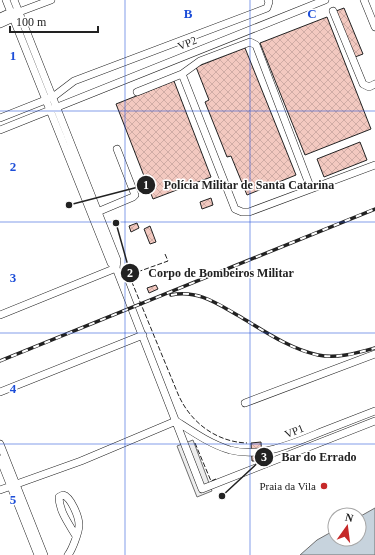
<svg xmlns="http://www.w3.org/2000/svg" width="375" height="555" viewBox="0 0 375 555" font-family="Georgia,serif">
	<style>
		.parking { fill: #ededed; stroke: #6f6f6f }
		.water { fill: #c7d3dd; stroke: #6f6f6f }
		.building { fill: url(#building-cross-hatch); stroke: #222 }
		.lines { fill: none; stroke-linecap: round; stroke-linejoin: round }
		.minor-casing { stroke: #222; stroke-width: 8 }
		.minor { stroke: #fff; stroke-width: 7 }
		.rail-casing { stroke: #222; stroke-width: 3.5 }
		.rail { stroke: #fff; stroke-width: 2; stroke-dasharray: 6; stroke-linecap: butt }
		.fence { stroke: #222; stroke-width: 1; stroke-dasharray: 5 2; stroke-linecap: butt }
		.grid { fill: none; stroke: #1d4ed8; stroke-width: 1; stroke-opacity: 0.55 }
		.poi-dot { fill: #c62828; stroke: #fff; stroke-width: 1.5 }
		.labels { text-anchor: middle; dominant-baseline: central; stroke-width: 3; stroke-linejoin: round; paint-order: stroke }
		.street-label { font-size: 11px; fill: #222; stroke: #fff }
		.poi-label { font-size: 11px; fill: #222; stroke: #fff; text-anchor: end }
		.grid-label { font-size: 13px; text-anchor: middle; font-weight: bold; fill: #1d4ed8; stroke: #fff; stroke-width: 3; stroke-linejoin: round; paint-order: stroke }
		.leader { fill: none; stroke: #222; stroke-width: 1.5 }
		.callout-dot { fill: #222; stroke: #fff; stroke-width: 1.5 }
		.mark-label { font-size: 12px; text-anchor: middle; font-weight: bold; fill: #fff }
		.callout-label { font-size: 12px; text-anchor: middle; font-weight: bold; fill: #222; stroke: #fff; stroke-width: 3; stroke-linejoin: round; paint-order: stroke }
	</style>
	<defs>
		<pattern id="building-cross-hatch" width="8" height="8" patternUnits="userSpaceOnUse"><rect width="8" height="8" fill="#f3c9c0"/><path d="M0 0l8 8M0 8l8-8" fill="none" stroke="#d0aca5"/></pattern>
	</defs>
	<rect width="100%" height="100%" fill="#fff"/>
	<!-- parking -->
	<path class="parking" d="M 193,440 L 212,491 L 197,497 L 177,446 Z"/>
	<!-- water -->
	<path class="water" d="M 375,508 L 375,555 L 300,555 L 317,540 L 335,530 L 335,539 L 359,539 L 359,517 Z"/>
	<!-- building -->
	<path class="building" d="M 344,8 L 363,54 L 355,57 L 336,11 Z
		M 327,17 L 371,129 L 305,155 L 260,43 Z
		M 245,48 L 296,175 L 247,195 L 231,156 L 227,157 L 205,102 L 209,100 L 196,67 Z
		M 174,81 L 211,177 L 153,199 L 116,104 Z
		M 360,142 L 367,160 L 324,177 L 317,159 Z
		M 211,198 L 213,205 L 202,209 L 200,202 Z
		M 137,223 L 139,228 L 131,232 L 129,226 Z
		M 150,226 L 156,242 L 150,244 L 144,229 Z
		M 156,285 L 158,289 L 149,293 L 147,288 Z
		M 261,442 L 262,461 L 252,461 L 251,443 Z"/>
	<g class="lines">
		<!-- minor casing -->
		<g class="minor-casing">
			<path id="minor" d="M 6,0 L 111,263 L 116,268 L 202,489 L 375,421
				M 14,0 L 117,260 L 116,268
				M 364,0 L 375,27
				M 333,11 L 363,84 L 369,87 L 375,84
				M 0,17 L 11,12 L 19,12 L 51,0
				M 0,24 L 13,18 L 16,15
				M 182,74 L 200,61 L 250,42 L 256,45 L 311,189
				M 137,92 L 182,74 L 235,209 L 242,212 L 249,212 L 375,165
				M 0,118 L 53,97 L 74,81 L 267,8 L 269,2 L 268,0
				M 0,130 L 325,0
				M 95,213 L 133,197 L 135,195 L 117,149
				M 0,315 L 116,268
				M 0,392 L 143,335
				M 245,403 L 375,354
				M 176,421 C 193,432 210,444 230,450 C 261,458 292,444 321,432 C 339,425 357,418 375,411
				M 0,444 L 44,555
				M 0,459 L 38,555
				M 0,490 L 81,461 L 176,421
				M 68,555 C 72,550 79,532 79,525 C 79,517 71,497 63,495 L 59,497 C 59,511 69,524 76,536"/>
		</g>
		<!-- minor -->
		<use href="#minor" class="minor"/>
		<!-- rail casing -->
		<g class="rail-casing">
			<path id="rail" d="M 171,295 C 197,289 218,304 239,316 C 264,331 290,349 318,355 C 337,359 357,353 375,348
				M 0,361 L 375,209"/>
		</g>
		<!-- rail -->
		<use href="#rail" class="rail"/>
		<!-- fence -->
		<path class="fence" d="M 165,254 L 168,261 L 129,275 L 178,394 C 190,422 216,442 247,443
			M 195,443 L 211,481 L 216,479"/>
	</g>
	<!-- grid -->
	<path class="grid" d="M 125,0 L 125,555M 250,0 L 250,555M 0,111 L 375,111M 0,222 L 375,222M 0,333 L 375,333M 0,444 L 375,444"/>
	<!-- markers -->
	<circle class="poi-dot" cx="324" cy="486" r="4"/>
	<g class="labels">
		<!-- street labels -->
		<g class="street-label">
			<text transform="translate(187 43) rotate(-22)">VP2</text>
			<text transform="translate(294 431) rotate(-22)">VP1</text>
		</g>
		<!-- poi labels -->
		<g class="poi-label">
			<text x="316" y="486">Praia da Vila</text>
		</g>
	</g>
	<g class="grid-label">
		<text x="188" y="18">B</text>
		<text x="312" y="18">C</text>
		<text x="13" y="60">1</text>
		<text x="13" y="171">2</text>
		<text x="13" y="282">3</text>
		<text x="13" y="393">4</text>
		<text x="13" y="504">5</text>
	</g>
	<!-- callouts -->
	<path class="leader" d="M69 205L146 185M116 223L130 273M222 496L264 457"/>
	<g class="callout-dot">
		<circle cx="69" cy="205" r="4"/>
		<circle cx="116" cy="223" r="4"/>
		<circle cx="222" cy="496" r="4"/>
		<circle cx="146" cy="185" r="10"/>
		<circle cx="130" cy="273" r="10"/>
		<circle cx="264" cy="457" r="10"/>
	</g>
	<g class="mark-label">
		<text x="146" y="189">1</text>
		<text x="130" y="277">2</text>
		<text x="264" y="461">3</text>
	</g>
	<g class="callout-label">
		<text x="249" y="189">Polícia Militar de Santa Catarina</text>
		<text x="221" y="277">Corpo de Bombeiros Militar</text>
		<text x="319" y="461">Bar do Errado</text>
	</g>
	<!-- north arrow -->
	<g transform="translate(347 527) rotate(14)"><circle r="19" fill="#ffffff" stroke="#a7a7a7"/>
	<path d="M0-3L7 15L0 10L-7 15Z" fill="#c62828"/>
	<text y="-6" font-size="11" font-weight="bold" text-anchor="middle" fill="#222222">N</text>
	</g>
	<!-- scale -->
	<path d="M10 26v6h88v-6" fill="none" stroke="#222222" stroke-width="2"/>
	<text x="16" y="26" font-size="12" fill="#222222" stroke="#ffffff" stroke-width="3" paint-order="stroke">100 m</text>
</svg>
